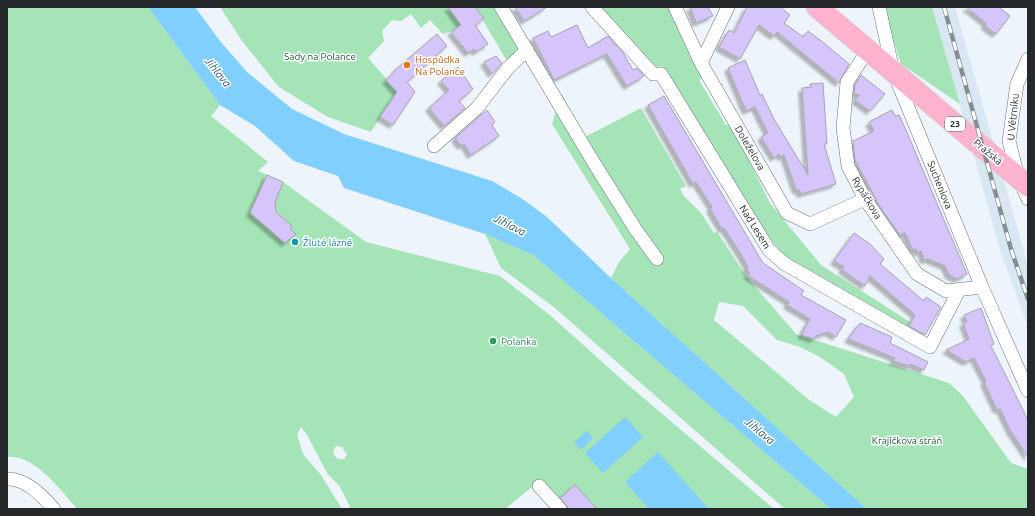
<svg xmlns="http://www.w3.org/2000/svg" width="1035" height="516" viewBox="0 0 1035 516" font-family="Ubuntu,sans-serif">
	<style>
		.built { fill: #d9e7f3 }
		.green { fill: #a4e4b6; fill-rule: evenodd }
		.water { fill: #81cffc }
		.building { fill: #d5c5fa; stroke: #a6a4ac; filter: url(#shadow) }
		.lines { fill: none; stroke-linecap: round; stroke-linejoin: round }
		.street-casing { stroke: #6c7379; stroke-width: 14 }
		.primary-casing { stroke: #cfd0d0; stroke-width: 22 }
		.street { stroke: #fff; stroke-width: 13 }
		.primary { stroke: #fdb3cd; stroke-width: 21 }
		.rail-casing { stroke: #888d92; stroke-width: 4.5 }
		.rail { stroke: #fff; stroke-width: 3; stroke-dasharray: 9; stroke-linecap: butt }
		.food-dot { fill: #e8710a; stroke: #fff; stroke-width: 1.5 }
		.culture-dot { fill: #0f9aa8; stroke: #fff; stroke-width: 1.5 }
		.leisure-dot { fill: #2e9e5b; stroke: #fff; stroke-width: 1.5 }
		.labels { text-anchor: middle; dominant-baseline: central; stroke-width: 3; stroke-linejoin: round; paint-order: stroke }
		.shield { fill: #fff; stroke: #66686b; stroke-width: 1 }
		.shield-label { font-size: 9px; font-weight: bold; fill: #25282b }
		.park-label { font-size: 10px; fill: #185a32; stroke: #fff }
		.food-label { font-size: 10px; fill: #c56008; stroke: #fff; text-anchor: start }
		.street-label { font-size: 10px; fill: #25282b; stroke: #fff }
		.culture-label { font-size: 10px; fill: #0d838f; stroke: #fff; text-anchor: start }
		.leisure-label { font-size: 10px; fill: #27864d; stroke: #fff; text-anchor: start }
		.water-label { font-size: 11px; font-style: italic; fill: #265269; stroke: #fff }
	</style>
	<defs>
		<filter id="shadow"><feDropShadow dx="-3.5" dy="3.5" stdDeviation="1" flood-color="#0004"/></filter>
	</defs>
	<rect width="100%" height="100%" fill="#edf4fb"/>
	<!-- built -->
	<path class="built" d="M 932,7 L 955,7 L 1028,266 L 1028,327 L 1001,253 Z"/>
	<!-- green -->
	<path class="green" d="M 7,7 L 148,7 L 220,105 L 211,116 L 268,162 L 258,171 L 283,182 L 366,242 L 500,276 L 551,316 L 620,378 L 774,509 L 569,509 L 544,482 L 535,490 L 532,487 L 505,509 L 351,509 L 340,487 L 327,473 L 307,435 L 301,427 L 297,435 L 303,454 L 321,475 L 342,509 L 77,509 C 61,490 34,454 7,457 ZM 336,446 L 342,447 L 347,455 L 344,459 C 337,460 335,458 333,451 Z
		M 220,7 L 449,7 L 461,25 L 452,31 L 443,34 L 430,20 L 421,28 L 411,14 L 401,21 L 392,20 L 382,31 L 384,41 L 368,58 L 397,91 L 371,132 L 328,117 L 279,87 L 242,41 Z
		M 475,7 L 493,7 L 520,50 L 507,61 Z
		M 600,7 L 668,7 L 704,78 L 699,80 L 726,125 L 731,124 L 770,203 L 821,265 L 910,322 L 907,327 L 787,259 L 768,236 L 663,66 L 656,67 Z
		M 883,7 L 932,7 L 960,104 L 901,64 Z
		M 561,93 L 585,137 L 641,108 L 686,186 L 680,189 L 684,196 L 701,213 L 714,233 L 717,232 L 746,276 L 796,334 L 949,383 L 963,396 L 1011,463 L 1028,469 L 1028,509 L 867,509 L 611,278 L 619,262 L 630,249 L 552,124 ZM 719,302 L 743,306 L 777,340 L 800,347 L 820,357 L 844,374 L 854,397 L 836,417 L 808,399 L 714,320 Z
		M 485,234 L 533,255 L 831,509 L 785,509 L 555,308 L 501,268 Z"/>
	<!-- water -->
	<path class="water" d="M 148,7 L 195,7 L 220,41 L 247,72 L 292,109 L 344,134 L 492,181 L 521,198 L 547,217 L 611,278 L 867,509 L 831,509 L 533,255 L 485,234 L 344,188 L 338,176 L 294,161 L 255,126 L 220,105 Z
		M 625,417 L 643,437 L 603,473 L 585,453 Z
		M 587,431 L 593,438 L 581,450 L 574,442 Z
		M 658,452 L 709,509 L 649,509 L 625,482 Z"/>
	<!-- building -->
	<path class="building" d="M 448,7 L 475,7 L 484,19 L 475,25 L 488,44 L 476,52 L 474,49 L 468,53 L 451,32 L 461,25 Z
		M 515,7 L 547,7 L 524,21 Z
		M 690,7 L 708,7 L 713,16 L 696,23 Z
		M 747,7 L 780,7 L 790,15 L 784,23 L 803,37 L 808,31 L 824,43 L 849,64 L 839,83 L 777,32 L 774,36 L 759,25 L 740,59 L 719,47 L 729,30 L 734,33 Z
		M 966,7 L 999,7 L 1010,16 L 996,34 L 985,26 L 986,23 Z
		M 577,25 L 588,48 L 608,36 L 623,53 L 633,70 L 637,68 L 644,76 L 627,86 L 607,54 L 554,80 L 533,38 L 548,31 L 551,37 Z
		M 437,34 L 447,46 L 407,82 L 415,92 L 393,125 L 380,117 L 397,92 L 386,80 L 395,72 L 394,71 Z
		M 496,56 L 502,63 L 492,74 L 484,62 Z
		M 745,60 L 760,95 L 762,94 L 774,119 L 808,175 L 802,88 L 811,87 L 810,84 L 823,83 L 827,144 L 824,144 L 836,184 L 801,194 L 799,190 L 796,190 L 784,155 L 781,157 L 779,154 L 774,158 L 761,137 L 768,133 L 755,107 L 746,111 L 728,68 Z
		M 458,67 L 473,89 L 459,101 L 465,108 L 444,126 L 429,108 L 449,90 L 441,81 Z
		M 861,75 L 885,94 L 870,111 L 855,100 L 859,95 L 854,93 L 855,85 Z
		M 664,96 L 763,263 L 804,291 L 801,295 L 846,320 L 836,337 L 828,332 L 816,336 L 814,339 L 801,335 L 810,319 L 787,305 L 789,302 L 747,275 L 750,273 L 746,269 L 748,267 L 742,256 L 724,228 L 722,229 L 710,209 L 712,207 L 696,182 L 693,184 L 648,105 Z
		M 487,110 L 495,122 L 492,125 L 499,136 L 471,155 L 464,144 L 461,146 L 455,138 Z
		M 892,110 L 895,116 L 899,115 L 905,128 L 967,274 L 957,279 L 949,275 L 945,266 L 928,259 L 924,260 L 921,251 L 917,253 L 916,249 L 913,250 L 905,233 L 900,235 L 880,207 L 855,160 L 853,141 L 874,131 L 869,122 Z
		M 267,175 L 283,182 L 275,203 L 276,212 L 292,226 L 290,229 L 296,234 L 285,243 L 250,213 Z
		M 854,233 L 870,244 L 884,259 L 880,264 L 924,301 L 926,297 L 941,307 L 925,335 L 909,326 L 915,315 L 870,276 L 865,286 L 842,270 L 844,267 L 834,261 Z
		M 981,308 L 994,344 L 991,346 L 1028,420 L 1028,457 L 1010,430 L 1000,409 L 997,410 L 984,382 L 986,381 L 974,358 L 966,362 L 946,350 L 969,339 L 963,323 L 967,322 L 964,315 Z
		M 860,323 L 892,337 L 890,343 L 928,362 L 924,370 L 910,364 L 910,366 L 893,361 L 895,358 L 848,339 Z
		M 575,485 L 597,509 L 569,509 L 560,498 Z"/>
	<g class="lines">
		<!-- street casing -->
		<g class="street-casing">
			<path id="street" d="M 501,7 L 594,163 L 636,230 L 657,259
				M 592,7 L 653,74 L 661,74 L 769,250 L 785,264 L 930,347 L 959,290
				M 675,7 L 701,63 L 787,213 L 810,224 L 865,199
				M 879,7 L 893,71 L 982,287 L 1028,391
				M 868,50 L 847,82 L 843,128 L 848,166 L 865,199 L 917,274 L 946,291 L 982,287
				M 1028,59 L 1017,84 L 1009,141 L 1018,177 L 1028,199
				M 701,63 L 728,7
				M 434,146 L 477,108 L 508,68 L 527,50
				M 7,479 C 26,478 42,496 54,509
				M 539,486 L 560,509"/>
		</g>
		<!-- primary casing -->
		<g class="primary-casing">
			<path id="primary" d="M 817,7 L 1028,186"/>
		</g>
		<!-- street -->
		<use href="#street" class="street"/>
		<!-- primary -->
		<use href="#primary" class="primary"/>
		<!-- rail casing -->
		<g class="rail-casing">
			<path id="rail" d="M 944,7 L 1011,249 L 1028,299"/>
		</g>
		<!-- rail -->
		<use href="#rail" class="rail"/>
	</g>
	<!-- markers -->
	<circle class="food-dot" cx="407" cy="65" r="4"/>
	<circle class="culture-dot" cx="295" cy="242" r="4"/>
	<circle class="leisure-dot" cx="493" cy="341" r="4"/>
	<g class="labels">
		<!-- shield labels -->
		<rect class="shield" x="945" y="117" width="20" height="14" rx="3"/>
		<g class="shield-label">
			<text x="955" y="124">23</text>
		</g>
		<!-- park labels -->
		<g class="park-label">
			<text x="320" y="56">Sady na Polance</text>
			<text x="907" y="440">Krajíčkova stráň</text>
		</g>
		<!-- food labels -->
		<g class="food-label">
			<text x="415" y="59">Hospůdka<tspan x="415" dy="12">Na Polance</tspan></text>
		</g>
		<!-- street labels -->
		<g class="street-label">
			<text transform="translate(1013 117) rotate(-84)">U Větrníku</text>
			<text transform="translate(750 148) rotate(60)">Doleželova</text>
			<text transform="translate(988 152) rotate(40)">Pražská</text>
			<text transform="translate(940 185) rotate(68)">Sucheniova</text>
			<text transform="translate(867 198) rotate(59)">Rypáčkova</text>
			<text transform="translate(755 227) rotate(58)">Nad Lesem</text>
		</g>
		<!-- culture labels -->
		<g class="culture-label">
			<text x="303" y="242">Žluté lázně</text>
		</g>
		<!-- leisure labels -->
		<g class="leisure-label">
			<text x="501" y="341">Polanka</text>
		</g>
		<!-- water labels -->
		<g class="water-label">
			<text transform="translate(218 72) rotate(51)">Jihlava</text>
			<text transform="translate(510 225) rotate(27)">Jihlava</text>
			<text transform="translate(760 431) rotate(40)">Jihlava</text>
		</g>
	</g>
	<!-- border -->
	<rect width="1035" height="516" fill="none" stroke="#25282b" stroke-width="16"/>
</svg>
